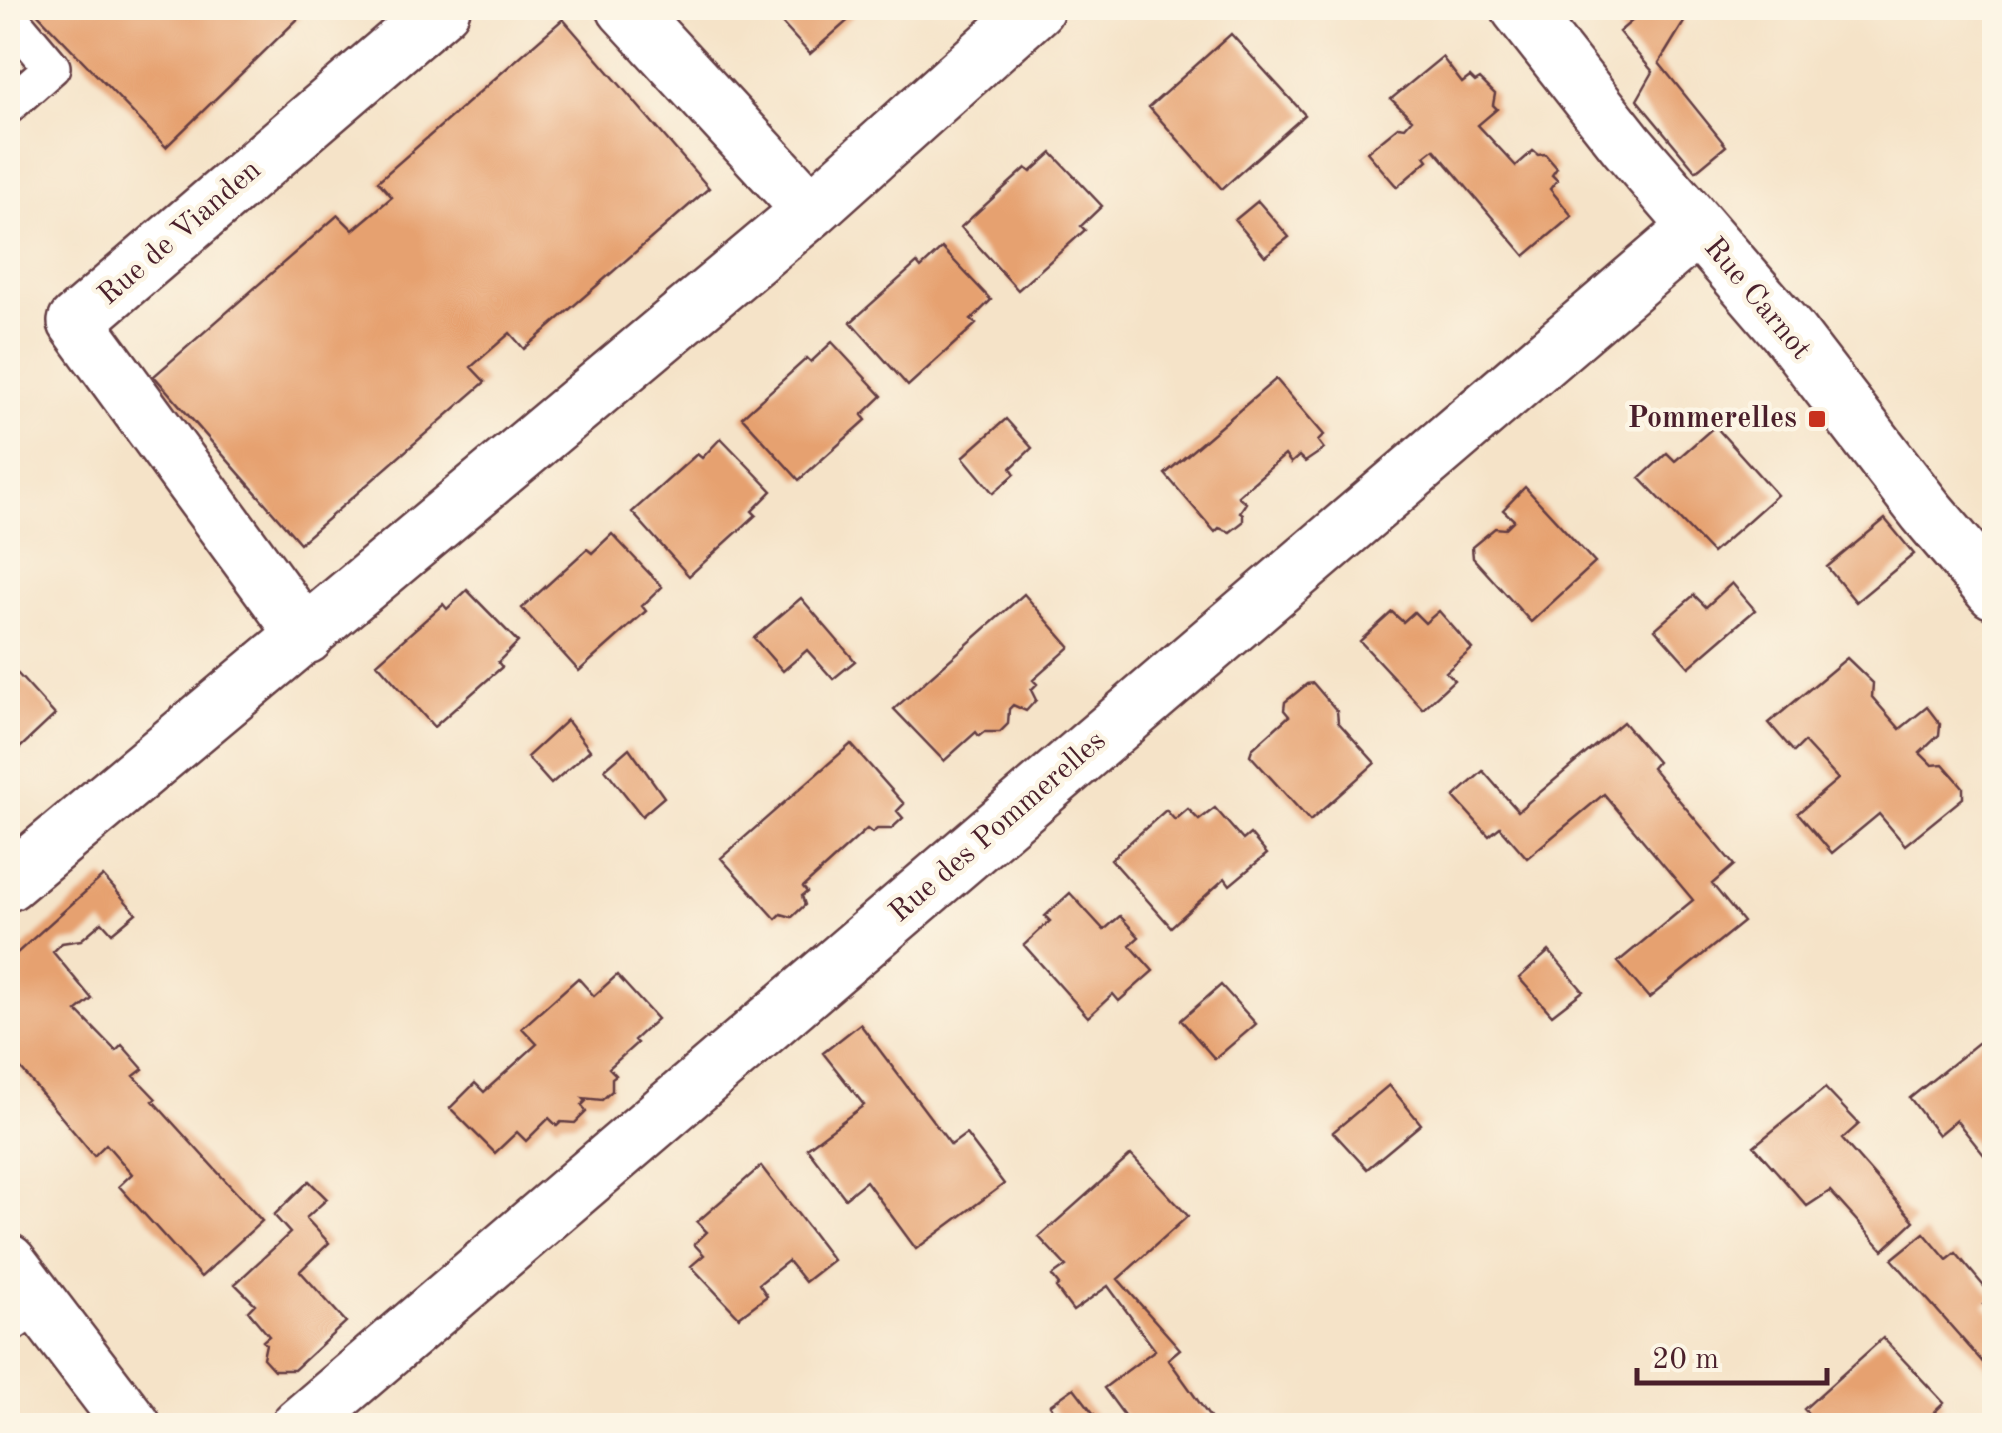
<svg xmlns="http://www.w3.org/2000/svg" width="2002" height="1433" viewBox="0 0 2002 1433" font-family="'Old Standard TT',serif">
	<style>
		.building { fill: #e6a16f }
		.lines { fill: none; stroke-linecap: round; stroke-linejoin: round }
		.lane-casing { stroke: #643c43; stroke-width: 40 }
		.street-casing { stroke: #643c43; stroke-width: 60 }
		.lane { stroke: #fff; stroke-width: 35 }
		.street { stroke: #fff; stroke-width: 55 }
		.poi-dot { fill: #c8321e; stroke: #fcf5e5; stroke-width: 4 }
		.labels { text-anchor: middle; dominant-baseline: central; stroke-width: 9; stroke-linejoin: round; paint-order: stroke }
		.street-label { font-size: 30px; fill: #4a1f2b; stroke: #fcf5e5 }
		.poi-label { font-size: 30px; font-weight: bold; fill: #4a1f2b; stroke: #fcf5e5; text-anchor: end }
	</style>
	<rect width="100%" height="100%" fill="#fcf5e5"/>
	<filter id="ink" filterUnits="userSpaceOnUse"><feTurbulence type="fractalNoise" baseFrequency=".01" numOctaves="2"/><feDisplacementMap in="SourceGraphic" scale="20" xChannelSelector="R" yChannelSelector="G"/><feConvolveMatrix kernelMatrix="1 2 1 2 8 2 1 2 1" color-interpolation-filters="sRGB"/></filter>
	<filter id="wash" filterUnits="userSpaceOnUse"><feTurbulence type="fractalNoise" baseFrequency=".0048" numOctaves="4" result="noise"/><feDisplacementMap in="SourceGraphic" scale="40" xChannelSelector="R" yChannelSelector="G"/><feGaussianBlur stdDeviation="2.25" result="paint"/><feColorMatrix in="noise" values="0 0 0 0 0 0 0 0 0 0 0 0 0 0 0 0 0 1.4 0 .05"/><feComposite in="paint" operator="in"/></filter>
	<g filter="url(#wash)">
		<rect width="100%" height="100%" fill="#f5e3c8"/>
		<g id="blocks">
			<!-- building -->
			<path class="building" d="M 32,8 L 309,8 L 166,147 Z
				M 768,8 L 862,8 L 810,54 Z
				M 1647,8 L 1672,8 L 1684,22 L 1659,63 L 1726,146 L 1696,171 L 1637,100 L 1653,72 L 1619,32 Z
				M 563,19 L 709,188 L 524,349 L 510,333 L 471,367 L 485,382 L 300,543 L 154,376 L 338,215 L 353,230 L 392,197 L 378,181 Z
				M 1231,34 L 1305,115 L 1222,189 L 1149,107 Z
				M 1442,57 L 1462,83 L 1470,77 L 1475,82 L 1480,79 L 1495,94 L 1493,105 L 1497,109 L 1478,125 L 1516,166 L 1533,151 L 1538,155 L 1545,154 L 1557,168 L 1552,175 L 1557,180 L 1550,189 L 1572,216 L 1525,256 L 1434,149 L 1425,156 L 1428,160 L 1397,187 L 1367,152 L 1399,126 L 1405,127 L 1412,119 L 1391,99 Z
				M 1052,153 L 1102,206 L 1081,226 L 1085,230 L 1018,290 L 961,227 L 1026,168 L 1031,172 Z
				M 1258,201 L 1289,237 L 1265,256 L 1235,220 Z
				M 942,248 L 991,300 L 971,320 L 976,324 L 908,386 L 851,322 L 917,263 L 921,268 Z
				M 832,342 L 882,396 L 862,415 L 866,420 L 799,480 L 742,417 L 807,358 L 811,362 Z
				M 1276,379 L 1324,435 L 1318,441 L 1324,449 L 1305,462 L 1299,456 L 1291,463 L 1285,455 L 1238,496 L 1246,503 L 1240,512 L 1243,514 L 1243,522 L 1230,532 L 1219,528 L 1215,532 L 1165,474 Z
				M 1006,419 L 1032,448 L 1011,468 L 1015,474 L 993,493 L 963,457 Z
				M 1715,426 L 1777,495 L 1712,553 L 1640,478 L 1667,453 L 1675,461 Z
				M 721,438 L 772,491 L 752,511 L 756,515 L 689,576 L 632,512 L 697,454 L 702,458 Z
				M 1525,487 L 1595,563 L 1531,622 L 1473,558 L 1472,547 L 1495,528 L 1505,529 L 1514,520 L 1503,510 Z
				M 1885,519 L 1914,554 L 1856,602 L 1827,567 Z
				M 612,534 L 662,587 L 642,606 L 646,611 L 579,671 L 522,608 L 587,549 L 592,553 Z
				M 1732,583 L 1755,610 L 1689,667 L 1655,629 L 1694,595 L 1706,607 Z
				M 467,590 L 518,642 L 498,662 L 502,667 L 434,727 L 377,663 L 443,604 L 447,609 Z
				M 1024,594 L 1070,647 L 1033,680 L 1037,684 L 1031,690 L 1036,700 L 1026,711 L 1013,705 L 1009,709 L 1008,724 L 1000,732 L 984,732 L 979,736 L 976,732 L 944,761 L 894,709 Z
				M 801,598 L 855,661 L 833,679 L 807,650 L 783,671 L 754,638 Z
				M 1439,611 L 1472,649 L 1446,672 L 1454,680 L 1423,709 L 1360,641 L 1392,612 L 1403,622 L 1414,612 L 1425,623 Z
				M 1847,658 L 1873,683 L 1872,697 L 1900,729 L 1927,707 L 1940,724 L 1939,735 L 1920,753 L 1932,765 L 1943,764 L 1963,787 L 1963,798 L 1905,845 L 1879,814 L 1832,853 L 1798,813 L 1838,779 L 1804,742 L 1794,752 L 1769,723 Z
				M 8,663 L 55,715 L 8,759 Z
				M 1313,683 L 1337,711 L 1338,722 L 1375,763 L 1310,821 L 1250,755 L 1252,749 L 1289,716 L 1284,710 L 1285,702 L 1307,684 Z
				M 567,720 L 590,750 L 551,784 L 527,757 Z
				M 1623,722 L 1657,762 L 1652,768 L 1734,865 L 1712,884 L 1743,922 L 1649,998 L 1618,962 L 1693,900 L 1604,794 L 1527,858 L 1500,827 L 1489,836 L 1454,797 L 1483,771 L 1518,811 Z
				M 851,744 L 904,804 L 897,811 L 903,818 L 891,829 L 877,829 L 872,833 L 867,829 L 803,887 L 807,892 L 802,896 L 805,905 L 792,917 L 781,914 L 776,919 L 721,858 Z
				M 629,748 L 664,797 L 642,816 L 605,769 Z
				M 1215,808 L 1243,840 L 1250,834 L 1267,854 L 1230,885 L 1225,878 L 1171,927 L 1111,859 L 1166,810 L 1175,820 L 1188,809 L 1199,820 Z
				M 103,876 L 136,913 L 112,933 L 102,922 L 81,940 L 62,943 L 53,952 L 92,999 L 77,1011 L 116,1051 L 122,1045 L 143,1069 L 134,1076 L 156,1099 L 153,1101 L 262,1221 L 201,1277 L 119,1186 L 132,1174 L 106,1144 L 94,1156 L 16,1063 L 13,1067 L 8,1060 L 8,961 Z
				M 1070,893 L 1104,930 L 1120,916 L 1139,937 L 1130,945 L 1153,971 L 1119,1001 L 1113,994 L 1088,1017 L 1024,945 L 1050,921 L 1045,916 Z
				M 1549,951 L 1583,991 L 1552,1015 L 1519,978 Z
				M 617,975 L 657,1019 L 634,1040 L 637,1043 L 609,1068 L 616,1075 L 612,1078 L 612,1091 L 602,1100 L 583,1098 L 586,1101 L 582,1105 L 586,1112 L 575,1123 L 561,1122 L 557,1126 L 549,1118 L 526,1141 L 517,1132 L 495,1153 L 450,1108 L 475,1083 L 484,1092 L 537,1044 L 522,1028 L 578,978 L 594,996 Z
				M 1221,985 L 1256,1024 L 1215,1059 L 1181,1020 Z
				M 860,1024 L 951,1145 L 966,1134 L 1004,1184 L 916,1249 L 866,1181 L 845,1198 L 807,1148 L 864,1105 L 823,1053 Z
				M 1994,1030 L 1994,1146 L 1984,1155 L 1956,1120 L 1938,1135 L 1910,1098 Z
				M 1389,1085 L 1421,1124 L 1367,1169 L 1333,1132 Z
				M 1825,1088 L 1859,1124 L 1842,1139 L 1914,1221 L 1883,1250 L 1830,1191 L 1807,1206 L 1754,1146 Z
				M 1131,1155 L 1188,1216 L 1118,1279 L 1180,1349 L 1168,1359 L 1216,1426 L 1132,1426 L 1104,1388 L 1155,1350 L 1108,1286 L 1073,1311 L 1056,1288 L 1059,1285 L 1052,1276 L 1066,1266 L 1039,1237 Z
				M 761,1166 L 833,1260 L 805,1282 L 788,1261 L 759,1284 L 767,1296 L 739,1317 L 691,1266 L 704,1255 L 694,1244 L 707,1232 L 697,1222 Z
				M 309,1181 L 327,1199 L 306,1218 L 329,1243 L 300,1271 L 346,1322 L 294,1370 L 274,1370 L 263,1358 L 266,1344 L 263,1341 L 269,1336 L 248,1311 L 255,1304 L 235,1284 L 290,1233 L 274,1215 Z
				M 1924,1233 L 1947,1260 L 1956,1253 L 1993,1297 L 1984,1305 L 1994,1317 L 1994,1375 L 1892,1259 Z
				M 1883,1338 L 1944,1403 L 1923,1423 L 1925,1426 L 1820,1426 L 1804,1409 Z
				M 1074,1388 L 1103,1426 L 1064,1426 L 1050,1405 Z"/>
		</g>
	</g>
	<g filter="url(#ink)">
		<use href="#blocks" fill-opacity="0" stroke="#643c43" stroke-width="2.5"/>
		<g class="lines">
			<!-- lane casing -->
			<g class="lane-casing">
				<path id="lane" d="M 8,15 L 52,67 L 8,106
					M 8,1326 L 40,1304"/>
			</g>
			<!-- street casing -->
			<g class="street-casing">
				<path id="street" d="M 625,8 L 811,210
					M 1519,8 L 1627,145 L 1789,333 L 1926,511 L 1994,591
					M 306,636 L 76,322 L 442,8
					M 8,883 L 811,210 L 1036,8
					M 8,1262 L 133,1426
					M 299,1426 L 1697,228"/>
			</g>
			<!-- lane -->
			<use href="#lane" class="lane"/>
			<!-- street -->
			<use href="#street" class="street"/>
		</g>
	</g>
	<!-- markers -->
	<rect class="poi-dot" x="1807" y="409" width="20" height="20" rx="5"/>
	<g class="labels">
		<!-- street labels -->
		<g class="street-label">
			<text transform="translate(180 233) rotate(-41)">Rue de Vianden</text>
			<text transform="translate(1757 299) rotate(50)">Rue Carnot</text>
			<text transform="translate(998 827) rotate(-41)">Rue des Pommerelles</text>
		</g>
		<!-- poi labels -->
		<g class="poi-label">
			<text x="1797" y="419">Pommerelles</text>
		</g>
	</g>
	<!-- margin -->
	<rect width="2002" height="1433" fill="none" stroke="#fcf5e5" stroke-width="40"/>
	<!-- scale -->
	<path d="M1637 1368v15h190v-15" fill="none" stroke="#4a1f2b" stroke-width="5"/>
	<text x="1652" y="1368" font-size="30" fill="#4a1f2b" stroke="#fcf5e5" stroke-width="8" paint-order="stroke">20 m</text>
</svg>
